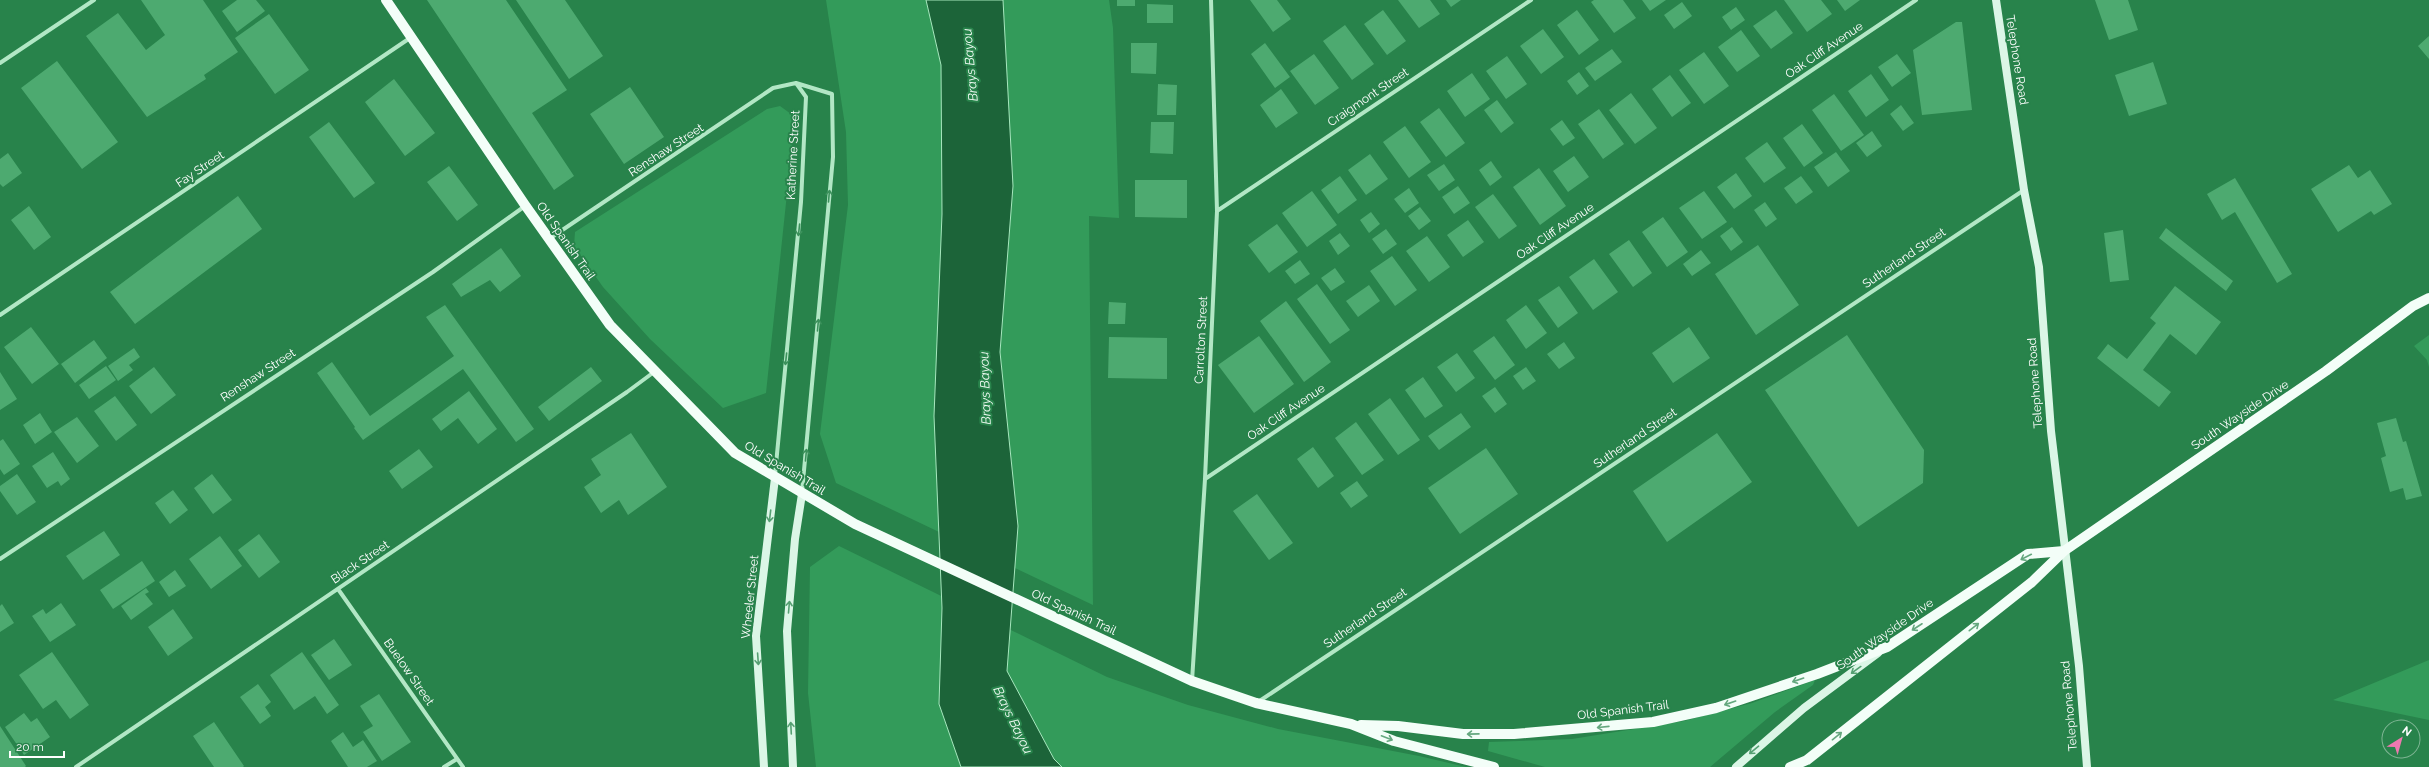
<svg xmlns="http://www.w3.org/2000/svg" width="2429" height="767" viewBox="0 0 2429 767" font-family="Raleway,sans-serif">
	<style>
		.green { fill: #339b5a }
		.water { fill: #1c6439; stroke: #a7e7be }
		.building { fill: #4daa70 }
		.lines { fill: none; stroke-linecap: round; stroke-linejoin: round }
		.minor { stroke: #b2e7c5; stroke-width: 4 }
		.secondary { stroke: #dbf6e6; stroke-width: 8 }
		.primary { stroke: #f3fef8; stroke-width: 10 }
		.oneway { stroke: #3d925d }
		.oneway2 { stroke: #55a072 }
		.oneway3 { stroke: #65a87f }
		.labels { text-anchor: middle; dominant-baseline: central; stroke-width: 4; stroke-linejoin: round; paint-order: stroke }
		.street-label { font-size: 12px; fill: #fff; stroke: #28834b }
		.water-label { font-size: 13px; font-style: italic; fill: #f2fcf5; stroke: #28834b }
	</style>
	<rect width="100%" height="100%" fill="#28834b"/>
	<!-- green -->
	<path class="green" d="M 826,0 L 1109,0 L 1113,28 L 1119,218 L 1089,216 L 1093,605 L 836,483 L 820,434 L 848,205 L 846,132 Z
		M 780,106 L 791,114 L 794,127 L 766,393 L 723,408 L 650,339 L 603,287 L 574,246 L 575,232 L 767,109 Z
		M 2429,335 L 2429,367 L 2427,360 L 2414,346 Z
		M 839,546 L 1107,677 L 1188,705 L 1278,729 L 1419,756 L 1466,767 L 816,767 L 808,693 L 810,567 Z
		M 2429,660 L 2429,720 L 2333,700 Z
		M 1815,680 L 1813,685 L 1775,712 L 1710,767 L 1545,767 L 1488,751 L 1489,742 L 1572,739 L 1684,721 L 1752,703 Z"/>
	<!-- water -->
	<path class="water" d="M 926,0 L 1003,0 L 1013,186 L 1000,352 L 1018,526 L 1007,671 L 1054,759 L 1062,767 L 961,767 L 939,704 L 942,608 L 934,416 L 942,214 L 941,65 Z"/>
	<!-- building -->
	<path class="building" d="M 141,0 L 203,0 L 238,52 L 204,75 L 206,79 L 147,117 L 86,36 L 118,13 L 146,50 L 165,35 Z
		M 237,0 L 256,0 L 265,11 L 237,32 L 222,11 Z
		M 427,0 L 506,0 L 567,90 L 532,113 L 574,176 L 554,190 Z
		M 516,0 L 565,0 L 603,56 L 569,79 Z
		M 1117,0 L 1135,0 L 1135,6 L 1117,6 Z
		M 1250,0 L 1277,0 L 1291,19 L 1273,32 Z
		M 1398,0 L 1430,0 L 1440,14 L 1419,28 Z
		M 1446,0 L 1461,0 L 1451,7 Z
		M 1594,0 L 1623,0 L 1636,18 L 1614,33 L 1591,2 Z
		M 1642,0 L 1666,0 L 1650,11 Z
		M 1784,0 L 1821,0 L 1832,14 L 1807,32 Z
		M 1837,0 L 1860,0 L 1845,11 Z
		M 2095,0 L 2128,0 L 2138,30 L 2109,40 Z
		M 1682,2 L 1692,16 L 1674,29 L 1664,15 Z
		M 1147,4 L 1173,5 L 1173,23 L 1147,23 Z
		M 1736,7 L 1745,20 L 1731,30 L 1722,17 Z
		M 1383,10 L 1406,41 L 1387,55 L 1364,24 Z
		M 1577,10 L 1599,40 L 1579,55 L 1557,25 Z
		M 1776,10 L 1793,33 L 1771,49 L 1753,26 Z
		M 269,14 L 309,70 L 275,94 L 235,38 Z
		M 1956,22 L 1962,22 L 1972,110 L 1922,115 L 1913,50 Z
		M 1345,25 L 1374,64 L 1352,80 L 1323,41 Z
		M 1543,29 L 1564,57 L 1541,74 L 1520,46 Z
		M 1741,30 L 1760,56 L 1737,72 L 1718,47 Z
		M 2429,36 L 2429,59 L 2418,46 Z
		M 1131,43 L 1157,43 L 1156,74 L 1131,73 Z
		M 1265,43 L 1290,77 L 1275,88 L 1251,54 Z
		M 1612,49 L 1622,62 L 1595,81 L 1585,68 Z
		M 1704,52 L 1729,86 L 1704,104 L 1679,70 Z
		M 1314,54 L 1339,88 L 1315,105 L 1290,71 Z
		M 1897,54 L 1911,73 L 1892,87 L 1878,67 Z
		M 1507,56 L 1527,84 L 1506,99 L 1486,71 Z
		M 57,61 L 118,142 L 82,169 L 21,88 Z
		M 2153,62 L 2167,104 L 2129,116 L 2115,75 Z
		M 1579,72 L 1589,86 L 1577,95 L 1567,81 Z
		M 1472,73 L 1490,99 L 1465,117 L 1447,91 Z
		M 1871,74 L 1889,100 L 1866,117 L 1848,91 Z
		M 1670,75 L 1691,103 L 1672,117 L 1652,89 Z
		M 394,79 L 435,133 L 405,156 L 365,102 Z
		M 1158,84 L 1177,85 L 1176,115 L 1157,115 Z
		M 630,87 L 664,137 L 624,164 L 590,114 Z
		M 1281,89 L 1298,113 L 1276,128 L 1260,105 Z
		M 1631,93 L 1657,128 L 1635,144 L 1609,110 Z
		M 1834,94 L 1864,135 L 1841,151 L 1812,110 Z
		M 1497,100 L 1514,123 L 1501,133 L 1484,110 Z
		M 1901,105 L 1914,123 L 1903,131 L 1890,114 Z
		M 1439,108 L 1465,143 L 1446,157 L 1420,122 Z
		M 1599,109 L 1624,144 L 1603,159 L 1578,124 Z
		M 1562,120 L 1575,138 L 1563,146 L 1550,129 Z
		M 329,122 L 375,183 L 354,198 L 309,137 Z
		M 1151,122 L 1174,122 L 1173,154 L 1150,153 Z
		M 1802,124 L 1823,153 L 1804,167 L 1783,138 Z
		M 1405,126 L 1431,162 L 1409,178 L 1383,142 Z
		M 1872,131 L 1882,146 L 1867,157 L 1856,143 Z
		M 1767,142 L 1786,168 L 1764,183 L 1745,158 Z
		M 1836,152 L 1850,171 L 1828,187 L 1814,167 Z
		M 8,153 L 22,173 L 3,187 L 0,184 L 0,159 Z
		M 1370,154 L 1388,179 L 1366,195 L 1348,170 Z
		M 1574,156 L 1589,177 L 1568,192 L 1553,171 Z
		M 1491,161 L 1502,177 L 1490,186 L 1479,170 Z
		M 1444,164 L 1455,180 L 1439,191 L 1427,175 Z
		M 2349,165 L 2358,178 L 2370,170 L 2392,204 L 2374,215 L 2371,211 L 2338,232 L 2311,189 Z
		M 449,166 L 478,205 L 457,221 L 427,182 Z
		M 1539,168 L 1566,206 L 1540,225 L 1513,187 Z
		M 1736,173 L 1752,196 L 1734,209 L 1717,187 Z
		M 1340,176 L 1357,200 L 1338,214 L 1321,190 Z
		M 1801,176 L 1813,192 L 1796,204 L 1784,188 Z
		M 2235,178 L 2292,274 L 2277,283 L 2235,212 L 2222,220 L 2207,194 Z
		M 1135,180 L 1187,180 L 1187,218 L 1135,217 Z
		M 1458,186 L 1470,203 L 1454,214 L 1442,197 Z
		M 1409,188 L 1419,203 L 1405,213 L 1394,199 Z
		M 1312,191 L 1337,225 L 1307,247 L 1282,213 Z
		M 1704,191 L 1727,222 L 1702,239 L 1679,208 Z
		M 1493,194 L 1517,226 L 1499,239 L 1475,207 Z
		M 238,196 L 262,229 L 135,324 L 110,292 Z
		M 1765,202 L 1777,219 L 1766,227 L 1754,210 Z
		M 29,206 L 51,237 L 34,250 L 11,220 Z
		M 1420,207 L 1431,221 L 1419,230 L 1408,216 Z
		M 1371,212 L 1380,224 L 1369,233 L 1360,220 Z
		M 1663,217 L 1688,252 L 1667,267 L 1642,232 Z
		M 1468,220 L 1484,242 L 1463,257 L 1447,235 Z
		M 1277,224 L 1298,252 L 1269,273 L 1248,245 Z
		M 1732,227 L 1743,242 L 1731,251 L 1720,236 Z
		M 2166,228 L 2233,281 L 2226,291 L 2159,238 Z
		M 1386,229 L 1397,244 L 1383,254 L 1372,239 Z
		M 2123,230 L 2129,280 L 2110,282 L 2104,233 Z
		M 1340,233 L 1350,246 L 1338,255 L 1329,241 Z
		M 1427,236 L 1450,267 L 1429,282 L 1406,251 Z
		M 1629,240 L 1652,273 L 1633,287 L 1609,254 Z
		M 1758,245 L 1799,305 L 1756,335 L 1715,274 Z
		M 501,248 L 521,276 L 500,292 L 490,280 L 461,297 L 452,284 Z
		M 1701,250 L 1711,263 L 1692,276 L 1683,264 Z
		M 1392,256 L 1417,290 L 1395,306 L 1370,271 Z
		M 1594,259 L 1618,292 L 1593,310 L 1569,277 Z
		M 1300,260 L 1310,274 L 1295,284 L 1285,271 Z
		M 1335,268 L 1345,282 L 1331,291 L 1321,278 Z
		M 1317,284 L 1350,330 L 1330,344 L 1297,299 Z
		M 1369,285 L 1380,301 L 1358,317 L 1346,301 Z
		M 1559,286 L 1578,313 L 1558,328 L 1538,300 Z
		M 2175,286 L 2221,322 L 2196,355 L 2170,334 L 2143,370 L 2171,392 L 2159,407 L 2097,358 L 2108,344 L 2127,359 L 2156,323 L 2150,318 Z
		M 1286,301 L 1331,362 L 1304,382 L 1260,321 Z
		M 1109,302 L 1126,303 L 1125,324 L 1108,324 Z
		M 445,305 L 534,429 L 516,442 L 463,369 L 363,440 L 354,428 L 355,427 L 317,373 L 332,362 L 370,416 L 454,356 L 426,317 Z
		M 1526,305 L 1547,333 L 1526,349 L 1506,320 Z
		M 31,327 L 59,364 L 32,384 L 4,347 Z
		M 1689,327 L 1710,358 L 1673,383 L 1652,353 Z
		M 1847,335 L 1924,450 L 1923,483 L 1858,527 L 1765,390 Z
		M 1259,336 L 1294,384 L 1254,413 L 1218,365 Z
		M 1494,336 L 1515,365 L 1495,380 L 1473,351 Z
		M 1109,337 L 1167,338 L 1167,379 L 1108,378 Z
		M 94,340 L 107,358 L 75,383 L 61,364 Z
		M 1564,342 L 1575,358 L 1559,369 L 1547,354 Z
		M 134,348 L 140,357 L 129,365 L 133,370 L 118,381 L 108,366 Z
		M 1457,353 L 1475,378 L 1456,392 L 1437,367 Z
		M 106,366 L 116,380 L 89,399 L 79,385 Z
		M 154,367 L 176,395 L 151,414 L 129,386 Z
		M 591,367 L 602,381 L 549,421 L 538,407 Z
		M 1526,367 L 1536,381 L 1523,390 L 1513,376 Z
		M 0,372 L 17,399 L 0,410 Z
		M 1423,377 L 1443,406 L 1425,418 L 1405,390 Z
		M 1495,387 L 1507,404 L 1495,413 L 1482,396 Z
		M 469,391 L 497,429 L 478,444 L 458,418 L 441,431 L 432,419 Z
		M 115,396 L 137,425 L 116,441 L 94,411 Z
		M 1390,398 L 1420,440 L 1398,455 L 1368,414 Z
		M 40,413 L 52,432 L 35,444 L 23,425 Z
		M 1461,413 L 1471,427 L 1439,450 L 1428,436 Z
		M 77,417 L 99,446 L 77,463 L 54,432 Z
		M 2396,418 L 2403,442 L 2406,441 L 2422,496 L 2406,500 L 2403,488 L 2390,492 L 2381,458 L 2386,456 L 2377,423 Z
		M 1356,422 L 1384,460 L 1362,475 L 1335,438 Z
		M 631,433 L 667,487 L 628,515 L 619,500 L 601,513 L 584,487 L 601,475 L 591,459 Z
		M 1717,433 L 1752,482 L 1667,542 L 1633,491 Z
		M 3,439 L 20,464 L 4,475 L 0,469 L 0,441 Z
		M 1313,447 L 1334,476 L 1318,488 L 1297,459 Z
		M 1486,448 L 1518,494 L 1460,534 L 1428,488 Z
		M 419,449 L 433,467 L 402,489 L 389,471 Z
		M 53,452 L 70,479 L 61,486 L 58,481 L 47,488 L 32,466 Z
		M 17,474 L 36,502 L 17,515 L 0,491 L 0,486 Z
		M 212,474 L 232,500 L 213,514 L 194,488 Z
		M 1357,481 L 1368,496 L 1351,508 L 1340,493 Z
		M 173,490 L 188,510 L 170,524 L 155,503 Z
		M 1257,494 L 1293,543 L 1269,560 L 1233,511 Z
		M 104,531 L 120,555 L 83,580 L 66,556 Z
		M 259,534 L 280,562 L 259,578 L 238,550 Z
		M 220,536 L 242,566 L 211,589 L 189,559 Z
		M 142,561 L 155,581 L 113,609 L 100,590 Z
		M 175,570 L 186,586 L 169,597 L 159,582 Z
		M 146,588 L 149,592 L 145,594 L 153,604 L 131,620 L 121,606 Z
		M 61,603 L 76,625 L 50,642 L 32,616 L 43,609 L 46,614 Z
		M 2,604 L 14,623 L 0,632 L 0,606 Z
		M 173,609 L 193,638 L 168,656 L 148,627 Z
		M 334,639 L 352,665 L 329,680 L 311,655 Z
		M 52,652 L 89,705 L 70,719 L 56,700 L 43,709 L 19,675 Z
		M 302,652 L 339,705 L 327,714 L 315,696 L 294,710 L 270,675 Z
		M 258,684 L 271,702 L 265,707 L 271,716 L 260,724 L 240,697 Z
		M 379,694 L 411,742 L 382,761 L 363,732 L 373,726 L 360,706 Z
		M 24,713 L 31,722 L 37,718 L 50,737 L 24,755 L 5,727 Z
		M 214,722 L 244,766 L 243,767 L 214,767 L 193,736 Z
		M 0,726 L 26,766 L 25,767 L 0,767 Z
		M 343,732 L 353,747 L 363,740 L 377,761 L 367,767 L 348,767 L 331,741 Z"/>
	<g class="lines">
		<!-- minor -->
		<path class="minor" d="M 0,63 L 94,0
			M 796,83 L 832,94 L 833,157 L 802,492
			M 1217,211 L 1531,0
			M 549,239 L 773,88 L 796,83
			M 0,315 L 410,38
			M 775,475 L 801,202 L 806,97 L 796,83
			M 1205,479 L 1916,0
			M 0,559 L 433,272 L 525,206
			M 338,589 L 463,767
			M 1192,681 L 1205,479 L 1217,211 L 1211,0
			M 1258,702 L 2024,190
			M 76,767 L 627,392 L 654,372
			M 444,767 L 457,759"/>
		<!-- secondary -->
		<path class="secondary" d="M 1996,0 L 2024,190 L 2039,267 L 2051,431 L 2079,666 L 2087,767
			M 764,767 L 756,636 L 775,478
			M 793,767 L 787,631 L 795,539 L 802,494
			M 1736,767 L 1804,708 L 1878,653"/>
		<!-- primary -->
		<path class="primary" d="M 386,0 L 525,205 L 610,325 L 735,453 L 855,524 L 1192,681 L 1256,703 L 1351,724 L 1394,741 L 1494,767
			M 1361,725 L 1398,726 L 1463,734 L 1514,734 L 1653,722 L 1716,708 L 1817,674 L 1887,647 L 2028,554 L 2064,551
			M 1790,767 L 1807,760 L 2032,582 L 2064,551 L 2326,371 L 2413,306 L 2429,298"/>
	</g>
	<!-- one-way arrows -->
	<defs><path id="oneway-shaft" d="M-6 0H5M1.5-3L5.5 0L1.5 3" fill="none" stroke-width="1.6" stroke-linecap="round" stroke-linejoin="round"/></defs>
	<g class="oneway">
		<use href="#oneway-shaft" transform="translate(829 196) rotate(-85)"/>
		<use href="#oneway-shaft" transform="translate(799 230) rotate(96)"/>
		<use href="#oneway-shaft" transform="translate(818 325) rotate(-85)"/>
		<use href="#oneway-shaft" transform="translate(786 359) rotate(96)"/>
		<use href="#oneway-shaft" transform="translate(806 455) rotate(-85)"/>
	</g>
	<g class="oneway2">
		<use href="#oneway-shaft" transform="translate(770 516) rotate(97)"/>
		<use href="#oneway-shaft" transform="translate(789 607) rotate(-85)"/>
		<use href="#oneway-shaft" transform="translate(758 659) rotate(86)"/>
		<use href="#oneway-shaft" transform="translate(1856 670) rotate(144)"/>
		<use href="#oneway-shaft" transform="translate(791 728) rotate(-93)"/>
		<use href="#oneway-shaft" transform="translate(1754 750) rotate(140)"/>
	</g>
	<g class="oneway3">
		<use href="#oneway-shaft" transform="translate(2026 557) rotate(153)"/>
		<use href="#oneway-shaft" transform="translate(1917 627) rotate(147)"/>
		<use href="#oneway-shaft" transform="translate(1974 627) rotate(-38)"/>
		<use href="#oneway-shaft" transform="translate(1798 680) rotate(161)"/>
		<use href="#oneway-shaft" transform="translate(1730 703) rotate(161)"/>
		<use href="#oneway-shaft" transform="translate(1603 727) rotate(174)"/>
		<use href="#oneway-shaft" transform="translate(1473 734) rotate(179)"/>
		<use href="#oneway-shaft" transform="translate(1837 736) rotate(-39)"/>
		<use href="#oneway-shaft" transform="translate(1387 738) rotate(21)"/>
	</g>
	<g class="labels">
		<!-- street labels -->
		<g class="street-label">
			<text transform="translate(1824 50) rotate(-34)">Oak Cliff Avenue</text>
			<text transform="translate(2017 60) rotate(81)">Telephone Road</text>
			<text transform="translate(1368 97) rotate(-34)">Craigmont Street</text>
			<text transform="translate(666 150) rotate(-33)">Renshaw Street</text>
			<text transform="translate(793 155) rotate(-87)">Katherine Street</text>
			<text transform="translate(200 169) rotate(-34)">Fay Street</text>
			<text transform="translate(1555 231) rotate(-34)">Oak Cliff Avenue</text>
			<text transform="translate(566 241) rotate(55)">Old Spanish Trail</text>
			<text transform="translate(1904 258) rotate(-34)">Sutherland Street</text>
			<text transform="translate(1201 340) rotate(-87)">Carrolton Street</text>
			<text transform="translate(258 375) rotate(-33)">Renshaw Street</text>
			<text transform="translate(2035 383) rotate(-94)">Telephone Road</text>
			<text transform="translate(1286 412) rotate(-34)">Oak Cliff Avenue</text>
			<text transform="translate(2240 415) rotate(-34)">South Wayside Drive</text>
			<text transform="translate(1635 438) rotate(-34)">Sutherland Street</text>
			<text transform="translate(785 468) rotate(31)">Old Spanish Trail</text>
			<text transform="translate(360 562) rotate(-34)">Black Street</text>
			<text transform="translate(750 597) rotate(-84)">Wheeler Street</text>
			<text transform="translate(1074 612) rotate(25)">Old Spanish Trail</text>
			<text transform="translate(1365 618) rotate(-34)">Sutherland Street</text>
			<text transform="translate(1885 634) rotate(-35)">South Wayside Drive</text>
			<text transform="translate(409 672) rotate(55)">Buelow Street</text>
			<text transform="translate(2069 706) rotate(-95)">Telephone Road</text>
			<text transform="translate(1623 710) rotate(-7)">Old Spanish Trail</text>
		</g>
		<!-- water labels -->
		<g class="water-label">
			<text transform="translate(970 65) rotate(-95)">Brays Bayou</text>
			<text transform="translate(985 388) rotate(-92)">Brays Bayou</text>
			<text transform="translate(1013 720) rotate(64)">Brays Bayou</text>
		</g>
	</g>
	<!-- north arrow -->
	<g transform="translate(2401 739) rotate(37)"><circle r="19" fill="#28834b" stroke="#7eb593"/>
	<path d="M0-3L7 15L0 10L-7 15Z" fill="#ee78af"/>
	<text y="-6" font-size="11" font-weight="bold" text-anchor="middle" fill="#ffffff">N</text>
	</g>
	<!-- scale -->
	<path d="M10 751v6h54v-6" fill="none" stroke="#ffffff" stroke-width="2"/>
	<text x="16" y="751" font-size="12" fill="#ffffff" stroke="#28834b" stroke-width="3" paint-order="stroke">20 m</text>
</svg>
